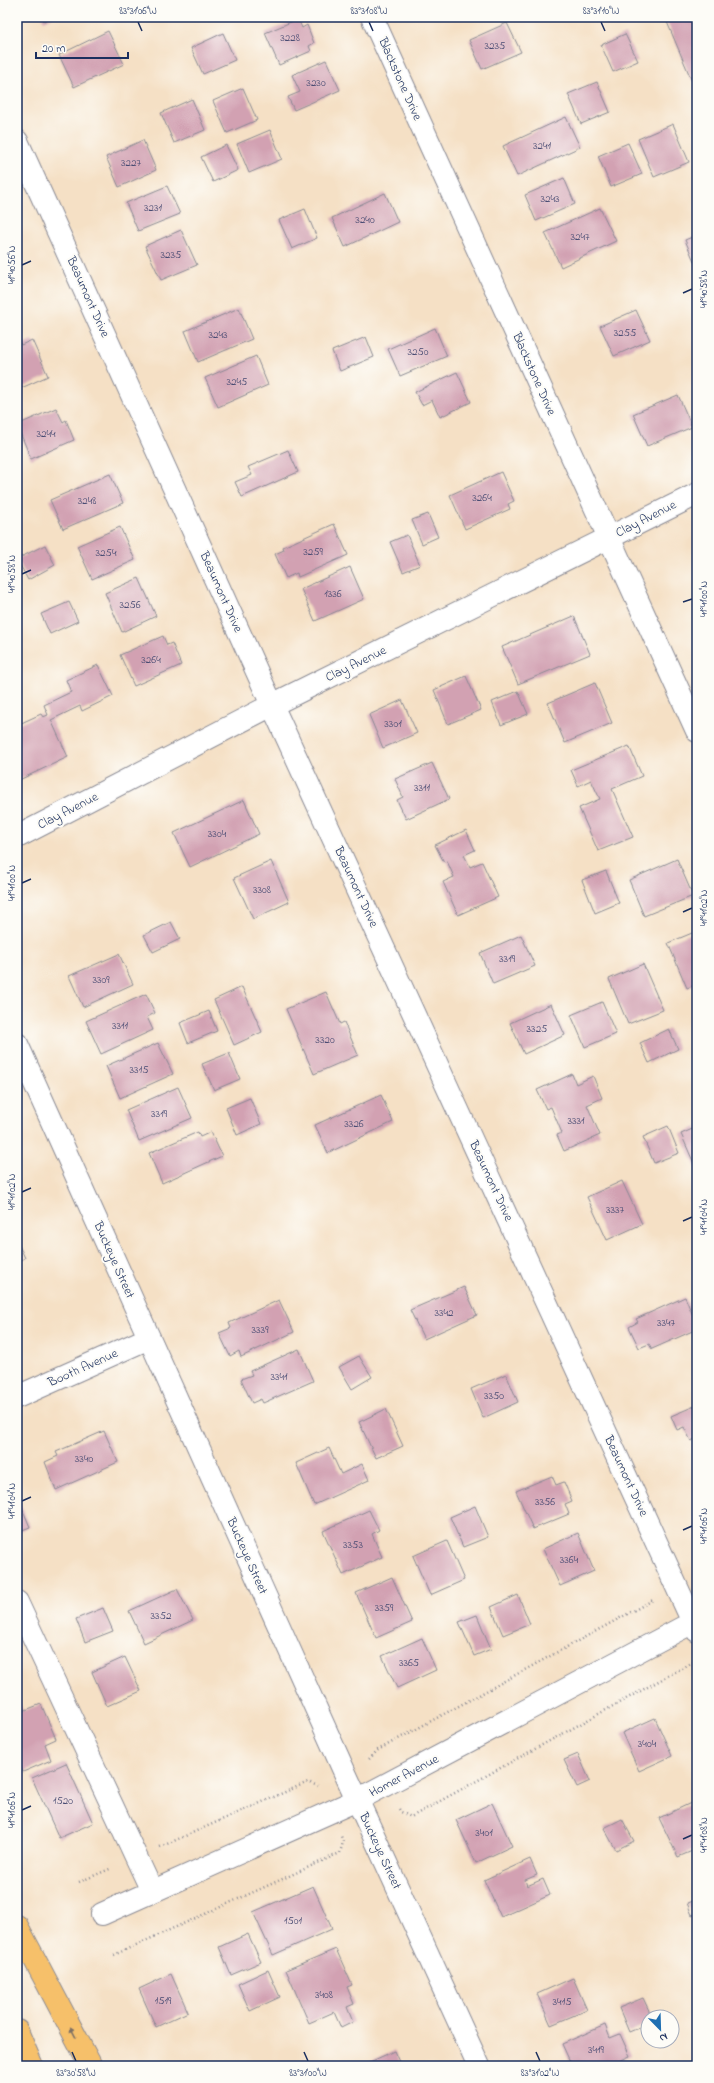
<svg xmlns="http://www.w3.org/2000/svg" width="714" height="2083" viewBox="0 0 714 2083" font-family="'Indie Flower',sans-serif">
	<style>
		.building { fill: #d2a1b2 }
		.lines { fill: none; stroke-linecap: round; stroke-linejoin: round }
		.minor-casing { stroke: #888892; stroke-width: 24 }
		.highway-casing { stroke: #888892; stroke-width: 24 }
		.path { stroke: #888892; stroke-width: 2.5; stroke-dasharray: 1 3; stroke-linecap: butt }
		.minor { stroke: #fff; stroke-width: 22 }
		.highway { stroke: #f6c06b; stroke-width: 22 }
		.oneway { fill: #7e7064 }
		.ticks { fill: none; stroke: #1b2f5e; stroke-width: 1.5 }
		.labels { text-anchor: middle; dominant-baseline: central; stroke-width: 4; stroke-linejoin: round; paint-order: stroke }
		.number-label { font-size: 11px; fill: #494c73 }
		.street-label { font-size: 13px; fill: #1b2f5e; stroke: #fdfcf7 }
		.neatline { fill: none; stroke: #1b2f5e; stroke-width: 1.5 }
		.ticks-label { font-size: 10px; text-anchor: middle; fill: #1b2f5e }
	</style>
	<rect width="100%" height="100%" fill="#fdfcf7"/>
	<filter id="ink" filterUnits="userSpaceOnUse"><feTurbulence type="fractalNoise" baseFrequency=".025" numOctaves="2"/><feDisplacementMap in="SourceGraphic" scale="8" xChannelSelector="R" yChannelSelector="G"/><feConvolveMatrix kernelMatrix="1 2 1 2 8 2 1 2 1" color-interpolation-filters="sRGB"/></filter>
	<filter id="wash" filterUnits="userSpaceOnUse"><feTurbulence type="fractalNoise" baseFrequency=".012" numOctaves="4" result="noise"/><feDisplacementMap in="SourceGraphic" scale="16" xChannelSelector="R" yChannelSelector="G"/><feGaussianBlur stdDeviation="0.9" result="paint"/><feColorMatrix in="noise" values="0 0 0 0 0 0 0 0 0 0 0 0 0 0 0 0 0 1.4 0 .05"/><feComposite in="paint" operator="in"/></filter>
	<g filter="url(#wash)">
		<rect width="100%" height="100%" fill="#f5e0c5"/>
		<g id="blocks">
			<!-- building -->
			<path class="building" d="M 42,17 L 53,17 L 44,21 Z
				M 679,17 L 697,17 L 697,79 L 692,81 L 667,22 Z
				M 298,19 L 302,28 L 307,25 L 314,43 L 309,46 L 311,51 L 279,65 L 265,33 Z
				M 507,23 L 521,52 L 482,69 L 469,40 Z
				M 108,31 L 124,64 L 74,87 L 59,55 Z
				M 223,33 L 235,60 L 203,74 L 191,48 Z
				M 625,34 L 638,61 L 613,72 L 601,45 Z
				M 326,60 L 340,90 L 294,110 L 288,97 L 300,92 L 292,75 Z
				M 597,82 L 610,112 L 581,124 L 568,94 Z
				M 243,88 L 257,120 L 227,133 L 213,101 Z
				M 192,99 L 205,130 L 174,143 L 161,113 Z
				M 566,117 L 580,147 L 517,176 L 503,146 Z
				M 673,124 L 689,162 L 654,177 L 638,139 Z
				M 270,130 L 282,159 L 249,173 L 237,144 Z
				M 143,140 L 156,170 L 119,187 L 106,157 Z
				M 628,143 L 642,174 L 611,187 L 598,156 Z
				M 226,145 L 238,170 L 213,182 L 201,157 Z
				M 564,178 L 575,204 L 536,221 L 525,195 Z
				M 167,186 L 180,214 L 138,231 L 126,203 Z
				M 385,193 L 398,222 L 345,247 L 332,218 Z
				M 600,208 L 616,241 L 561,267 L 545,233 Z
				M 305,209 L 317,238 L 292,249 L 279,220 Z
				M 181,230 L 197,265 L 161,280 L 145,246 Z
				M 697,235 L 697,268 L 685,240 Z
				M 239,308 L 252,339 L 198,362 L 185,331 Z
				M 636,310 L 650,340 L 614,356 L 600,326 Z
				M 435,328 L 447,356 L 400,376 L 388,349 Z
				M 17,337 L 21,345 L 32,340 L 48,376 L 17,390 Z
				M 366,337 L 374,357 L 340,371 L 332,351 Z
				M 256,356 L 268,385 L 218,407 L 205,378 Z
				M 457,372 L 471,402 L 440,417 L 432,400 L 422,405 L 415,392 Z
				M 678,395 L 692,427 L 647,446 L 633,414 Z
				M 56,408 L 63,422 L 66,420 L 74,440 L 31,459 L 17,425 Z
				M 288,450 L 298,472 L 242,497 L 235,482 L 252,475 L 248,467 Z
				M 501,472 L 514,501 L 508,504 L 510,509 L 465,529 L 450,495 Z
				M 110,474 L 123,503 L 63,529 L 50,500 Z
				M 428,514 L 438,537 L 422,544 L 412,520 Z
				M 334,524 L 348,555 L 298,577 L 297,573 L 286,578 L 275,554 L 284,550 L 283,547 Z
				M 120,527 L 135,560 L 92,579 L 77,546 Z
				M 407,535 L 420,565 L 403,572 L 390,542 Z
				M 45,545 L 55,565 L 28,580 L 17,559 Z
				M 350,567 L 364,599 L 315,621 L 301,589 Z
				M 139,578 L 156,616 L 122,632 L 105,593 Z
				M 69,602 L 78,621 L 50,634 L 41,614 Z
				M 574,616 L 590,654 L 518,684 L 502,647 Z
				M 163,636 L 167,645 L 172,643 L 181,665 L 134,686 L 120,655 Z
				M 98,665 L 113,696 L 82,711 L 80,706 L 51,720 L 68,757 L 17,781 L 17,725 L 41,714 L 43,717 L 48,715 L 44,705 L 71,692 L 66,680 Z
				M 466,676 L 481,710 L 448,724 L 434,690 Z
				M 595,683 L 612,723 L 565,743 L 548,703 Z
				M 518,691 L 528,714 L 501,725 L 492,702 Z
				M 402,700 L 417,733 L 383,748 L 369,715 Z
				M 629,746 L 642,776 L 612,789 L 633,837 L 598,851 L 579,808 L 600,799 L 591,780 L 578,786 L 571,770 Z
				M 432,763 L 449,799 L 406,819 L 397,800 L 403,797 L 395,779 Z
				M 244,800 L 259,834 L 190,867 L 174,833 Z
				M 466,830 L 475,850 L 464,855 L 470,867 L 482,862 L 498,897 L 458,915 L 443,882 L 454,877 L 447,861 L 444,862 L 435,845 Z
				M 677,859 L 693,896 L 644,916 L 629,880 Z
				M 271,861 L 289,902 L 253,919 L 234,878 Z
				M 606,871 L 619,903 L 595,913 L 582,880 Z
				M 171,922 L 180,939 L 153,952 L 144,935 Z
				M 697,931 L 697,984 L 687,988 L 668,943 Z
				M 521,935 L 535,966 L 493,984 L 480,953 Z
				M 119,954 L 133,984 L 83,1007 L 69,976 Z
				M 643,964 L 663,1010 L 628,1024 L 609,979 Z
				M 242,987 L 262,1032 L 234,1045 L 214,1000 Z
				M 326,992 L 340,1024 L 344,1022 L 358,1055 L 314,1074 L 286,1009 Z
				M 146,994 L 155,1013 L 147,1017 L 153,1030 L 101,1054 L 86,1021 Z
				M 602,1002 L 616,1034 L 585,1047 L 571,1015 Z
				M 551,1004 L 565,1035 L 524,1054 L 510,1023 Z
				M 209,1011 L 217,1031 L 188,1043 L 180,1023 Z
				M 669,1029 L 678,1049 L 649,1063 L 640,1043 Z
				M 158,1043 L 173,1074 L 120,1098 L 106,1066 Z
				M 229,1053 L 240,1079 L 214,1090 L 202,1064 Z
				M 572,1074 L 576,1084 L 593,1076 L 602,1098 L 587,1105 L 600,1135 L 564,1151 L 557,1135 L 562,1133 L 551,1107 L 546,1109 L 537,1090 Z
				M 178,1087 L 192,1118 L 139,1141 L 126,1110 Z
				M 381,1095 L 393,1122 L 328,1153 L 315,1125 Z
				M 250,1098 L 261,1124 L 237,1135 L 226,1108 Z
				M 668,1126 L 679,1153 L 654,1163 L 643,1137 Z
				M 697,1127 L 697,1167 L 696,1168 L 681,1134 Z
				M 198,1132 L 200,1137 L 211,1132 L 222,1156 L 162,1183 L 149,1153 Z
				M 622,1181 L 642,1224 L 607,1240 L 587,1197 Z
				M 17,1241 L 25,1258 L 17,1262 Z
				M 464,1287 L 477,1315 L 424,1339 L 410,1310 Z
				M 685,1297 L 697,1325 L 697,1329 L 652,1349 L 649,1344 L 639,1348 L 629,1327 L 638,1322 L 636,1319 Z
				M 279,1300 L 294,1332 L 241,1357 L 239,1351 L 230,1356 L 219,1333 L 231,1328 L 229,1323 Z
				M 299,1349 L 313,1381 L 263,1403 L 261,1399 L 252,1403 L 241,1379 L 252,1375 L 250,1371 Z
				M 359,1356 L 372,1377 L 352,1389 L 339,1367 Z
				M 506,1374 L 518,1402 L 483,1418 L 471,1389 Z
				M 697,1405 L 697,1438 L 691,1441 L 684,1427 L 677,1430 L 671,1416 Z
				M 386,1409 L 403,1446 L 376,1458 L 359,1422 Z
				M 104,1431 L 118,1462 L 56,1490 L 45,1462 L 58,1456 L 56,1452 Z
				M 329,1448 L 341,1474 L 362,1464 L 369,1480 L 314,1505 L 296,1463 Z
				M 552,1476 L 556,1485 L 564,1482 L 572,1501 L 565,1504 L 569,1514 L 533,1529 L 516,1491 Z
				M 17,1496 L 30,1527 L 17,1532 Z
				M 475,1506 L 488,1537 L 463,1547 L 450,1517 Z
				M 369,1510 L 379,1530 L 372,1534 L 382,1557 L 343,1575 L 323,1531 Z
				M 578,1533 L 594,1571 L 560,1586 L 543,1549 Z
				M 447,1541 L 464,1580 L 430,1595 L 413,1556 Z
				M 392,1577 L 412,1622 L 376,1638 L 356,1593 Z
				M 177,1589 L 193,1620 L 144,1643 L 129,1611 Z
				M 518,1595 L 530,1624 L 503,1635 L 491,1607 Z
				M 103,1608 L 113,1631 L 85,1642 L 76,1619 Z
				M 477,1615 L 491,1649 L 474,1656 L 459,1622 Z
				M 422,1638 L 436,1670 L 397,1688 L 382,1656 Z
				M 125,1657 L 141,1691 L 107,1706 L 92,1672 Z
				M 17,1697 L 23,1711 L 41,1704 L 56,1739 L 45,1744 L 51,1760 L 23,1772 L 17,1758 Z
				M 655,1718 L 672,1756 L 639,1771 L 622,1733 Z
				M 578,1754 L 590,1781 L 577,1787 L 564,1760 Z
				M 66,1763 L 93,1823 L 59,1838 L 32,1778 Z
				M 693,1802 L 697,1811 L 697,1849 L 678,1857 L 659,1818 Z
				M 492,1803 L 512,1846 L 476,1863 L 456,1820 Z
				M 622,1819 L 634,1841 L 616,1850 L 604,1828 Z
				M 530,1859 L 537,1875 L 525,1880 L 527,1886 L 543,1879 L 550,1895 L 501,1917 L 484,1880 Z
				M 313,1886 L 332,1929 L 273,1955 L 253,1912 Z
				M 697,1899 L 697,1913 L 692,1915 L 687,1903 Z
				M 248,1934 L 261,1962 L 231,1975 L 219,1947 Z
				M 336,1949 L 352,1985 L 347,1987 L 354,2004 L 347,2007 L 353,2022 L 341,2028 L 334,2012 L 309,2023 L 286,1970 Z
				M 268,1970 L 280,1997 L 250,2011 L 238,1984 Z
				M 171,1974 L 188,2012 L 156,2027 L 139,1989 Z
				M 573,1978 L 587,2010 L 551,2025 L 537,1994 Z
				M 643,1998 L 652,2017 L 648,2017 L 648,2024 L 629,2032 L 619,2008 Z
				M 605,2025 L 610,2038 L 620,2034 L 630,2056 L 608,2066 L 572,2066 L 562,2044 Z
				M 394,2051 L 401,2066 L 361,2066 Z"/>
		</g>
	</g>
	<g filter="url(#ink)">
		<use href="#blocks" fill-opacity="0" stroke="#888892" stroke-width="1"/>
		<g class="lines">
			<!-- minor casing -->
			<g class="minor-casing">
				<path id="minor" d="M 372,17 L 697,731
					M 17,141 L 272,705 L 697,1631
					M 17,837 L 272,705 L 697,494
					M 17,1044 L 345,1773 L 479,2066
					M 17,1397 L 149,1338
					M 17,1602 L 152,1891
					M 102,1914 L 357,1800 L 697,1620"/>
			</g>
			<!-- highway casing -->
			<g class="highway-casing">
				<path id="highway" d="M 17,1926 L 91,2066
					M 17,2031 L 32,2066"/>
			</g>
			<!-- path -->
			<path class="path" d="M 369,1759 L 378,1750 L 653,1600
				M 399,1809 L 401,1812 L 411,1817 L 697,1660
				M 160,1847 L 308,1782 L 318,1786
				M 79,1882 L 112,1868
				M 114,1955 L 340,1853 L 343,1842 L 341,1836"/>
			<!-- minor -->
			<use href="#minor" class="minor"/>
			<!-- highway -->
			<use href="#highway" class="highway"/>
		</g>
		<!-- one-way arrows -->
		<defs><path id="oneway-solid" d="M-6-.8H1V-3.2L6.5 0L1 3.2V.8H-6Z"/></defs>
		<use class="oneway" href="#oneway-solid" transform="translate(73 2032) rotate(-118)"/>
	</g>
	<!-- ticks -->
	<path class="ticks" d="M 138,22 L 142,31M 369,22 L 373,31M 601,22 L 605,31M 22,265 L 31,261M 683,293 L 692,289M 22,574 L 31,570M 683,602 L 692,599M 22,883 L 31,879M 683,912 L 692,908M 22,1192 L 31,1188M 683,1221 L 692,1217M 22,1501 L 31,1497M 683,1530 L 692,1526M 22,1810 L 31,1806M 683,1839 L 692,1835M 72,2052 L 76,2061M 304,2052 L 308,2061M 536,2052 L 540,2061"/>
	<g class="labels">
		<!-- number labels -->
		<g class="number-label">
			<text x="290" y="38">3228</text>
			<text x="495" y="46">3235</text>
			<text x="316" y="83">3230</text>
			<text x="542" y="146">3241</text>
			<text x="131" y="163">3227</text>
			<text x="550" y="199">3243</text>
			<text x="153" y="208">3231</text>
			<text x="365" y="220">3240</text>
			<text x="580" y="237">3247</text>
			<text x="171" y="255">3235</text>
			<text x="625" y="333">3255</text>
			<text x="218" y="335">3243</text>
			<text x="418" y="352">3250</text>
			<text x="237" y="382">3245</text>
			<text x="46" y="434">3244</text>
			<text x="482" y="498">3264</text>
			<text x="87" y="501">3248</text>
			<text x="313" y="552">3259</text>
			<text x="106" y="553">3254</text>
			<text x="333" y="594">1336</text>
			<text x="130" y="605">3256</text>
			<text x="151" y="660">3264</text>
			<text x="393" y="724">3301</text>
			<text x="422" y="788">3311</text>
			<text x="217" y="834">3304</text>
			<text x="262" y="890">3308</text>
			<text x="507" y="959">3319</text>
			<text x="101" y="980">3309</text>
			<text x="120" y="1026">3311</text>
			<text x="537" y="1029">3325</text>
			<text x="325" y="1040">3320</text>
			<text x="139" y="1070">3315</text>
			<text x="159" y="1114">3319</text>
			<text x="576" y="1121">3331</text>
			<text x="354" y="1124">3326</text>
			<text x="615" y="1210">3337</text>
			<text x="444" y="1313">3342</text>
			<text x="666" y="1323">3347</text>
			<text x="260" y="1330">3339</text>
			<text x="279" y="1377">3341</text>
			<text x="494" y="1396">3350</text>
			<text x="84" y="1459">3340</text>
			<text x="545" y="1502">3356</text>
			<text x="353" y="1545">3353</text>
			<text x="569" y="1560">3364</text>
			<text x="384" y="1608">3359</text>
			<text x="161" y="1616">3352</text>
			<text x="409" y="1663">3365</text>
			<text x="647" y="1744">3404</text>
			<text x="63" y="1801">1520</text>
			<text x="484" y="1833">3401</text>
			<text x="293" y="1921">1501</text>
			<text x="324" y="1995">3408</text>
			<text x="163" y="2001">1519</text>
			<text x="562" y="2002">3415</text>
			<text x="596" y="2050">3419</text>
		</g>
		<!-- street labels -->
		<g class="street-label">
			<text transform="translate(400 79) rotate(66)">Blackstone Drive</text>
			<text transform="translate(88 297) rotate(66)">Beaumont Drive</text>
			<text transform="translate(534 374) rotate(66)">Blackstone Drive</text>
			<text transform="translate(646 519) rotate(-27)">Clay Avenue</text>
			<text transform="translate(221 592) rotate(66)">Beaumont Drive</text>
			<text transform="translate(356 664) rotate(-26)">Clay Avenue</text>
			<text transform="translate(68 811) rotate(-27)">Clay Avenue</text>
			<text transform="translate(356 887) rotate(65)">Beaumont Drive</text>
			<text transform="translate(491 1181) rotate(65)">Beaumont Drive</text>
			<text transform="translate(114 1260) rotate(66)">Buckeye Street</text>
			<text transform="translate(83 1368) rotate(-24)">Booth Avenue</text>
			<text transform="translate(626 1476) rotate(65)">Beaumont Drive</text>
			<text transform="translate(247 1556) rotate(66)">Buckeye Street</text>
			<text transform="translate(404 1776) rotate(-28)">Homer Avenue</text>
			<text transform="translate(380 1851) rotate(65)">Buckeye Street</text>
		</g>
	</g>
	<!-- margin -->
	<rect width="714" height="2083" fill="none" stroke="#fdfcf7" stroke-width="44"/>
	<!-- north arrow -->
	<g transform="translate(660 2029) rotate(157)"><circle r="19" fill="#fdfcf7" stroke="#a3aaba"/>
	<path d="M0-3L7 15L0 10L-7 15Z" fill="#1f6fb2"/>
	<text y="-6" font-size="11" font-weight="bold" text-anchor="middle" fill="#1b2f5e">N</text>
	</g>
	<!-- scale -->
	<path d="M36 52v6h92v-6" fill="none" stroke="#1b2f5e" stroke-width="2"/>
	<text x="42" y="52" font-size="12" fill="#1b2f5e" stroke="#fdfcf7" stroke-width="3" paint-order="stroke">20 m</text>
	<rect x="22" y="22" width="670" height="2039" class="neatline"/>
	<g class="ticks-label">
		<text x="138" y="14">83°31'06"W</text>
		<text x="369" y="14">83°31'08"W</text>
		<text x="601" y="14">83°31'10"W</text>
		<text transform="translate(11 265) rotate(-90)" y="4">41°40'56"N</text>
		<text transform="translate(703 289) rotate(-90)" y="4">41°40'58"N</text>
		<text transform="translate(11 574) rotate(-90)" y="4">41°40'58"N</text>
		<text transform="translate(703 599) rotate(-90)" y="4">41°41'00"N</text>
		<text transform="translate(11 883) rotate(-90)" y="4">41°41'00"N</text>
		<text transform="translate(703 908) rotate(-90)" y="4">41°41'02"N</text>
		<text transform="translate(11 1192) rotate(-90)" y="4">41°41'02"N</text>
		<text transform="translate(703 1217) rotate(-90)" y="4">41°41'04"N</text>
		<text transform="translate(11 1501) rotate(-90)" y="4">41°41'04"N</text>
		<text transform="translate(703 1526) rotate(-90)" y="4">41°41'06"N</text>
		<text transform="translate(11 1810) rotate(-90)" y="4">41°41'06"N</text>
		<text transform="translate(703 1835) rotate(-90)" y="4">41°41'08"N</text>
		<text x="76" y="2076">83°30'58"W</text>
		<text x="308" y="2076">83°31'00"W</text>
		<text x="540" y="2076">83°31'02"W</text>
	</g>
</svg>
